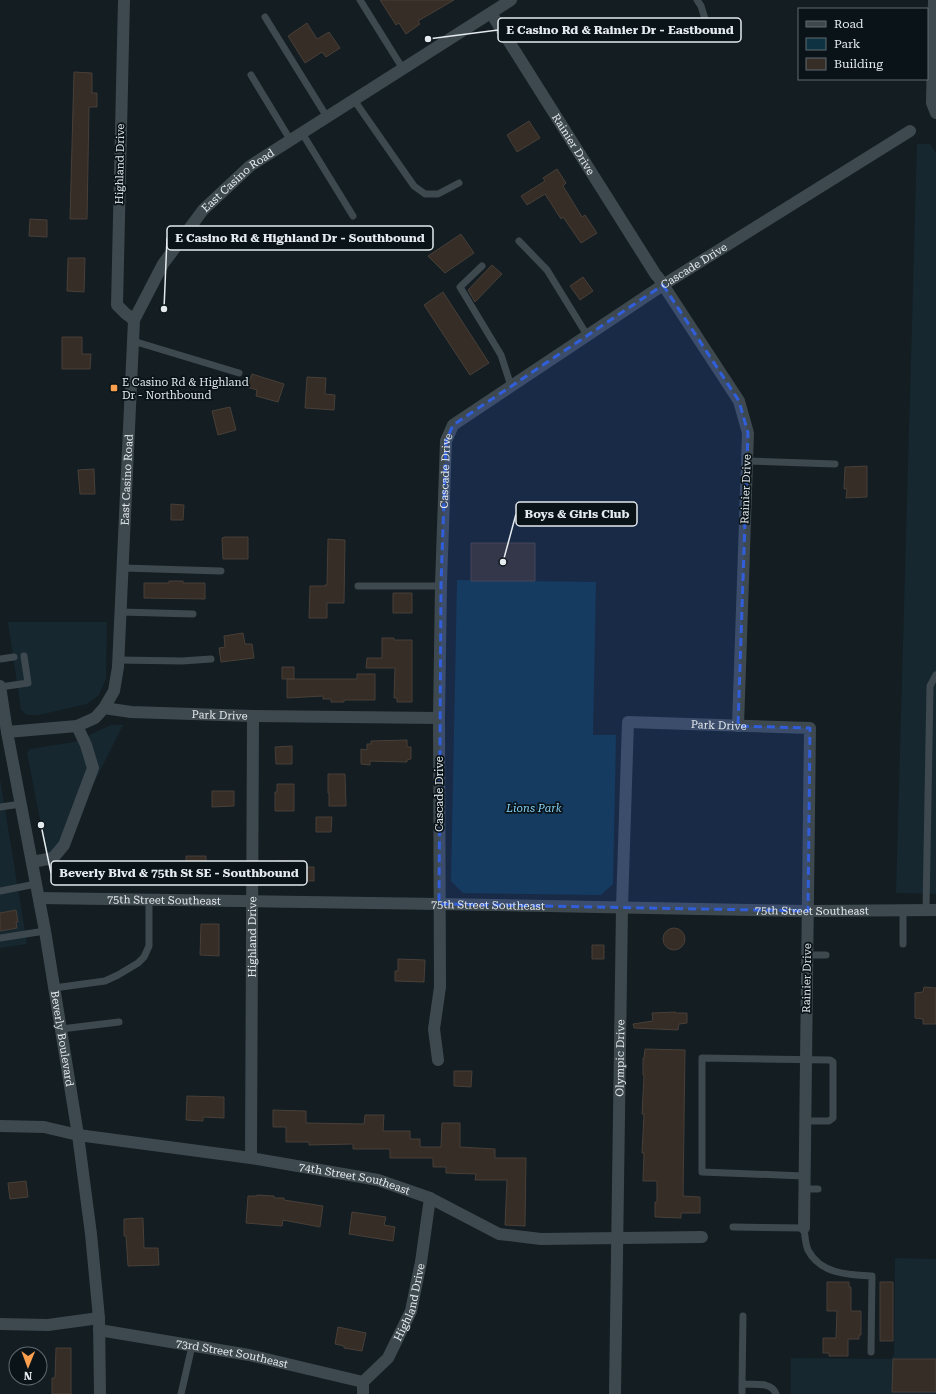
<svg xmlns="http://www.w3.org/2000/svg" width="936" height="1394" viewBox="0 0 936 1394" font-family="'Roboto Serif',serif">
	<style>
		.built { fill: #16272f }
		.green { fill: #0e3241 }
		.building { fill: #352d26; stroke: #483f38 }
		.lines { fill: none; stroke-linecap: round; stroke-linejoin: round }
		.lane { stroke: #3e494f; stroke-width: 7 }
		.street { stroke: #3e494f; stroke-width: 12 }
		.secondary { stroke: #3e494f; stroke-width: 12 }
		.marked { fill: #315eda; fill-opacity: 0.2; stroke: #315eda; stroke-width: 3; stroke-dasharray: 8 5; stroke-linejoin: round }
		.poi-dot { fill: #fa9f4e; stroke: #0a1418; stroke-width: 1.5 }
		.labels { text-anchor: middle; dominant-baseline: central; stroke-width: 3.5; stroke-linejoin: round; paint-order: stroke }
		.street-label { font-size: 11px; fill: #e4eaee; stroke: #0a1418 }
		.poi-label { font-size: 11px; fill: #e4eaee; stroke: #0a1418; text-anchor: start }
		.park-label { font-size: 11px; font-style: italic; fill: #83cff4; stroke: #0a1418 }
		.leader { fill: none; stroke: #e4eaee; stroke-width: 1.5 }
		.callout-dot { fill: #e4eaee; stroke: #0a1418; stroke-width: 1.5 }
		.callout { fill: #0a1418; stroke: #e4eaee; stroke-width: 1.5 }
		.callout-label { font-size: 12px; text-anchor: middle; font-weight: bold; fill: #e4eaee }
	</style>
	<rect width="100%" height="100%" fill="#131d22"/>
	<!-- built -->
	<path class="built" d="M 917,144 L 930,144 L 936,153 L 936,894 L 896,893 Z
		M 8,622 L 107,622 L 106,679 L 99,695 L 87,704 L 39,715 L 27,715 L 21,710 Z
		M 111,725 L 123,725 L 50,871 L 27,753 L 30,749 L 74,742 Z
		M 0,778 L 27,944 L 0,948 Z
		M 895,1258 L 936,1259 L 936,1394 L 791,1394 L 791,1358 L 891,1359 L 894,1355 Z"/>
	<!-- green -->
	<path class="green" d="M 457,580 L 596,582 L 593,735 L 616,735 L 613,884 L 601,895 L 463,893 L 451,881 Z"/>
	<!-- building -->
	<path class="building" d="M 380,0 L 454,0 L 418,21 L 420,24 L 406,34 L 399,23 L 396,25 Z
		M 307,23 L 317,39 L 329,32 L 340,48 L 326,57 L 322,52 L 305,63 L 288,36 Z
		M 74,72 L 92,73 L 92,93 L 97,93 L 97,107 L 89,107 L 87,219 L 70,219 Z
		M 529,121 L 540,138 L 517,152 L 507,135 Z
		M 557,169 L 566,183 L 563,186 L 582,217 L 585,215 L 597,233 L 581,243 L 563,217 L 561,219 L 545,194 L 527,205 L 521,196 L 545,181 L 543,178 Z
		M 30,219 L 47,220 L 47,237 L 29,236 Z
		M 461,234 L 474,253 L 445,273 L 428,256 Z
		M 68,258 L 85,258 L 84,292 L 67,291 Z
		M 492,265 L 502,274 L 475,302 L 468,290 Z
		M 583,277 L 593,291 L 580,300 L 570,286 Z
		M 443,292 L 489,363 L 470,375 L 424,305 Z
		M 62,337 L 82,337 L 82,354 L 91,354 L 90,369 L 62,369 Z
		M 252,374 L 284,384 L 278,402 L 256,396 L 257,390 L 247,387 Z
		M 307,377 L 326,378 L 325,394 L 335,395 L 334,410 L 305,408 Z
		M 230,407 L 236,430 L 218,435 L 212,411 Z
		M 867,466 L 867,497 L 846,498 L 847,489 L 844,489 L 845,467 Z
		M 94,469 L 95,494 L 80,494 L 78,470 Z
		M 171,504 L 184,505 L 183,520 L 171,520 Z
		M 225,537 L 248,537 L 248,559 L 223,559 L 222,538 Z
		M 328,539 L 345,540 L 344,603 L 327,603 L 327,618 L 309,618 L 310,586 L 325,586 L 325,585 L 327,585 Z
		M 471,543 L 535,543 L 535,581 L 471,581 Z
		M 169,581 L 183,581 L 183,583 L 205,583 L 205,599 L 144,598 L 144,583 L 169,583 Z
		M 393,593 L 412,593 L 412,613 L 393,613 Z
		M 243,633 L 245,644 L 252,644 L 254,658 L 221,662 L 219,648 L 225,647 L 224,636 Z
		M 382,638 L 394,638 L 394,640 L 412,640 L 412,702 L 397,702 L 397,698 L 394,698 L 395,668 L 366,668 L 367,658 L 382,658 Z
		M 282,667 L 294,667 L 294,679 L 282,679 Z
		M 357,674 L 375,674 L 375,700 L 344,700 L 344,702 L 331,702 L 331,699 L 323,699 L 323,696 L 287,698 L 287,679 L 357,679 Z
		M 407,740 L 407,747 L 411,747 L 411,759 L 407,760 L 407,762 L 370,761 L 370,765 L 361,764 L 361,749 L 367,750 L 367,744 L 371,744 L 371,741 Z
		M 292,746 L 292,764 L 276,764 L 275,747 Z
		M 328,774 L 345,774 L 346,806 L 329,806 L 329,793 L 328,793 Z
		M 277,784 L 294,784 L 294,811 L 275,811 L 275,792 L 277,792 Z
		M 212,791 L 234,791 L 234,806 L 212,807 Z
		M 316,817 L 332,817 L 331,832 L 316,832 Z
		M 186,856 L 206,856 L 206,881 L 192,881 L 192,869 L 186,869 Z
		M 276,861 L 290,861 L 292,867 L 314,867 L 314,881 L 276,880 Z
		M 16,910 L 18,922 L 16,922 L 17,928 L 0,931 L 0,913 Z
		M 201,924 L 219,924 L 219,956 L 200,955 Z
		M663 939a11 11 0 1 1 22 0a11 11 0 1 1-22 0Z
		M 592,945 L 604,945 L 604,959 L 592,959 Z
		M 398,959 L 425,960 L 424,982 L 395,981 L 395,971 L 398,971 Z
		M 924,987 L 936,988 L 936,1024 L 923,1024 L 923,1019 L 915,1018 L 915,993 L 923,992 Z
		M 675,1012 L 676,1013 L 687,1013 L 687,1023 L 679,1024 L 678,1030 L 634,1028 L 633,1024 L 653,1021 L 652,1013 Z
		M 645,1049 L 685,1050 L 683,1196 L 700,1197 L 700,1213 L 681,1213 L 681,1218 L 655,1217 L 655,1202 L 657,1202 L 657,1181 L 643,1181 L 644,1153 L 642,1153 L 644,1114 L 642,1114 L 644,1076 L 643,1075 L 643,1058 L 644,1058 Z
		M 454,1071 L 472,1071 L 471,1087 L 454,1086 Z
		M 187,1096 L 224,1097 L 224,1118 L 203,1117 L 203,1121 L 186,1120 Z
		M 273,1110 L 306,1111 L 306,1123 L 364,1124 L 365,1115 L 384,1115 L 383,1131 L 410,1131 L 410,1139 L 420,1139 L 420,1146 L 421,1147 L 441,1147 L 442,1123 L 460,1123 L 460,1147 L 495,1149 L 495,1158 L 526,1158 L 525,1226 L 505,1225 L 507,1180 L 475,1180 L 476,1174 L 446,1173 L 446,1167 L 433,1167 L 433,1158 L 390,1158 L 390,1149 L 353,1149 L 353,1144 L 309,1145 L 309,1142 L 286,1142 L 286,1127 L 273,1127 Z
		M 26,1181 L 28,1197 L 10,1199 L 8,1183 Z
		M 257,1195 L 274,1196 L 274,1198 L 284,1198 L 284,1200 L 323,1206 L 320,1227 L 283,1220 L 282,1226 L 246,1223 L 248,1196 L 257,1196 Z
		M 352,1212 L 386,1217 L 384,1225 L 395,1227 L 393,1241 L 349,1234 Z
		M 143,1218 L 144,1248 L 158,1248 L 159,1265 L 128,1266 L 126,1236 L 124,1236 L 124,1219 Z
		M 827,1282 L 849,1282 L 849,1287 L 851,1287 L 851,1311 L 861,1311 L 861,1335 L 859,1335 L 859,1339 L 848,1339 L 848,1356 L 829,1356 L 829,1353 L 823,1353 L 823,1338 L 836,1338 L 837,1311 L 827,1311 Z
		M 880,1282 L 893,1282 L 893,1341 L 880,1341 Z
		M 338,1327 L 366,1333 L 362,1351 L 344,1348 L 344,1346 L 335,1344 Z
		M 56,1348 L 71,1348 L 71,1394 L 52,1394 L 52,1378 L 55,1378 Z
		M 893,1359 L 936,1359 L 936,1392 L 892,1392 Z"/>
	<g class="lines">
		<!-- lane -->
		<path class="lane" d="M 360,0 L 403,69
			M 697,0 L 701,6 L 706,22
			M 265,17 L 327,117
			M 251,75 L 291,141
			M 354,100 L 414,186 L 425,194 L 438,194 L 459,183
			M 302,133 L 353,216
			M 519,241 L 547,270 L 587,335
			M 482,266 L 460,287 L 501,355 L 511,386
			M 133,341 L 239,373
			M 747,461 L 835,464
			M 123,568 L 221,571
			M 358,586 L 441,586
			M 121,612 L 193,614
			M 0,659 L 14,657
			M 118,660 L 182,661 L 211,659
			M 0,687 L 28,683 L 24,656
			M 0,807 L 21,804
			M 0,891 L 36,884
			M 926,910 L 930,686 L 936,675
			M 0,938 L 45,931
			M 903,944 L 903,910
			M 807,955 L 826,955
			M 54,988 L 105,981 L 118,975 L 138,963 L 144,957 L 149,946 L 149,900
			M 61,1029 L 119,1022
			M 804,1176 L 702,1172 L 702,1058 L 830,1060 L 833,1062 L 833,1118 L 829,1121 L 805,1121
			M 804,1189 L 818,1189
			M 733,1227 L 804,1228 C 805,1235 805,1243 808,1250 C 820,1274 849,1275 872,1276 L 871,1352
			M 743,1316 L 742,1384 C 753,1385 772,1381 776,1394
			M 181,1394 L 192,1346
			M 742,1394 L 742,1384"/>
		<!-- street -->
		<g class="street">
			<path d="M 124,0 L 117,305 L 125,313 L 134,320"/>
			<path d="M 934,0 L 932,103 L 936,113"/>
			<path id="s1" d="M 491,13 L 656,275"/>
			<path d="M 658,277 L 739,401 L 748,433 L 738,726"/>
			<path id="s2" d="M 104,708 L 131,712 L 253,716 L 439,718"/>
			<path d="M 32,862 L 53,858 L 64,845 L 93,768 L 86,745 L 77,726"/>
			<path id="s3" d="M 438,1060 L 434,1029 L 440,987 L 439,718 L 441,584 L 446,441 L 453,425 L 663,285 L 910,131"/>
			<path id="s4" d="M 0,1126 L 44,1127 L 78,1135 L 251,1158 L 378,1180 L 430,1198 L 499,1234 L 541,1239 L 702,1237"/>
			<path id="s5" d="M 251,1158 L 253,716"/>
			<path d="M 0,1324 L 48,1325 L 99,1318"/>
			<path id="s6" d="M 99,1330 L 249,1355 L 363,1382"/>
			<path id="s7" d="M 363,1394 L 363,1382 L 388,1358 L 411,1311 L 421,1262 L 430,1198"/>
			<path id="s8" d="M 615,1394 L 622,907 L 628,722 L 810,728 L 804,1228"/>
		</g>
		<!-- secondary -->
		<g class="secondary">
			<path id="s9" d="M 0,686 L 7,732 L 45,931 L 78,1135 L 91,1234 L 99,1318 L 100,1394"/>
			<path id="s10" d="M 7,732 L 77,726 L 95,718 L 104,708 L 114,691 L 118,667 L 134,320 L 163,264 L 203,210 L 250,166 L 511,0"/>
			<path id="s11" d="M 39,898 L 439,904 L 808,911 L 936,910"/>
		</g>
	</g>
	<!-- marked area -->
	<path class="marked" d="M 663,285 L 739,401 L 748,433 L 738,726 L 810,728 L 808,911 L 439,904 L 441,584 L 446,441 L 453,425 Z"/>
	<!-- markers -->
	<rect class="poi-dot" x="110" y="384" width="8" height="8" rx="2"/>
	<g class="labels">
		<!-- street labels -->
		<g class="street-label">
			<text stroke="none"><textPath href="#s1" startOffset="155">Rainier Drive</textPath></text>
			<text transform="translate(120 164) rotate(-89)">Highland Drive</text>
			<text stroke="none"><textPath href="#s10" startOffset="671">East Casino Road</textPath></text>
			<text stroke="none"><textPath href="#s3" startOffset="926">Cascade Drive</textPath></text>
			<text stroke="none"><textPath href="#s3" startOffset="590">Cascade Drive</textPath></text>
			<text stroke="none"><textPath href="#s10" startOffset="335">East Casino Road</textPath></text>
			<text transform="translate(746 489) rotate(-88)">Rainier Drive</text>
			<text stroke="none"><textPath href="#s2" startOffset="116">Park Drive</textPath></text>
			<text stroke="none"><textPath href="#s8" startOffset="763">Park Drive</textPath></text>
			<text transform="translate(439 794) rotate(-90)">Cascade Drive</text>
			<text stroke="none"><textPath href="#s11" startOffset="125">75th Street Southeast</textPath></text>
			<text stroke="none"><textPath href="#s11" startOffset="449">75th Street Southeast</textPath></text>
			<text stroke="none"><textPath href="#s11" startOffset="773">75th Street Southeast</textPath></text>
			<text stroke="none"><textPath href="#s5" startOffset="221">Highland Drive</textPath></text>
			<text transform="translate(807 978) rotate(-89)">Rainier Drive</text>
			<text stroke="none"><textPath href="#s9" startOffset="358">Beverly Boulevard</textPath></text>
			<text stroke="none"><textPath href="#s8" startOffset="336">Olympic Drive</textPath></text>
			<text stroke="none"><textPath href="#s4" startOffset="359">74th Street Southeast</textPath></text>
			<text stroke="none"><textPath href="#s7" startOffset="107">Highland Drive</textPath></text>
			<text stroke="none"><textPath href="#s6" startOffset="135">73rd Street Southeast</textPath></text>
		</g>
		<!-- poi labels -->
		<g class="poi-label">
			<text x="122" y="382">E Casino Rd &amp; Highland<tspan x="122" dy="13">Dr - Northbound</tspan></text>
		</g>
		<!-- park labels -->
		<g class="park-label">
			<text x="534" y="808">Lions Park</text>
		</g>
	</g>
	<!-- callouts -->
	<path class="leader" d="M428 39L498 30M164 309L167 238M503 562L516 514M41 825L51 873"/>
	<g class="callout-dot">
		<circle cx="428" cy="39" r="4"/>
		<circle cx="164" cy="309" r="4"/>
		<circle cx="503" cy="562" r="4"/>
		<circle cx="41" cy="825" r="4"/>
	</g>
	<g class="callout">
		<rect x="498" y="18" width="243" height="24" rx="4"/>
		<rect x="167" y="226" width="266" height="24" rx="4"/>
		<rect x="516" y="502" width="121" height="24" rx="4"/>
		<rect x="51" y="861" width="256" height="24" rx="4"/>
	</g>
	<g class="callout-label">
		<text x="620" y="34">E Casino Rd &amp; Rainier Dr - Eastbound</text>
		<text x="300" y="242">E Casino Rd &amp; Highland Dr - Southbound</text>
		<text x="577" y="518">Boys &amp; Girls Club</text>
		<text x="179" y="877">Beverly Blvd &amp; 75th St SE - Southbound</text>
	</g>
	<!-- legend -->
	<rect x="798" y="8" width="130" height="72" fill="#0a1418" stroke="#616a6e"/>
	<rect x="806" y="21" width="20" height="6" fill="#3e494f" stroke="#616a6e"/>
	<text x="834" y="28" font-size="12" fill="#e4eaee">Road</text>
	<rect x="806" y="38" width="20" height="12" fill="#0e3241" stroke="#616a6e"/>
	<text x="834" y="48" font-size="12" fill="#e4eaee">Park</text>
	<rect x="806" y="58" width="20" height="12" fill="#352d26" stroke="#616a6e"/>
	<text x="834" y="68" font-size="12" fill="#e4eaee">Building</text>
	<!-- north arrow -->
	<g transform="translate(28 1366) rotate(181)"><circle r="19" fill="#0a1418" stroke="#616a6e"/>
	<path d="M0-3L7 15L0 10L-7 15Z" fill="#fa9f4e"/>
	<text y="-6" font-size="11" font-weight="bold" text-anchor="middle" fill="#e4eaee">N</text>
	</g>
</svg>
